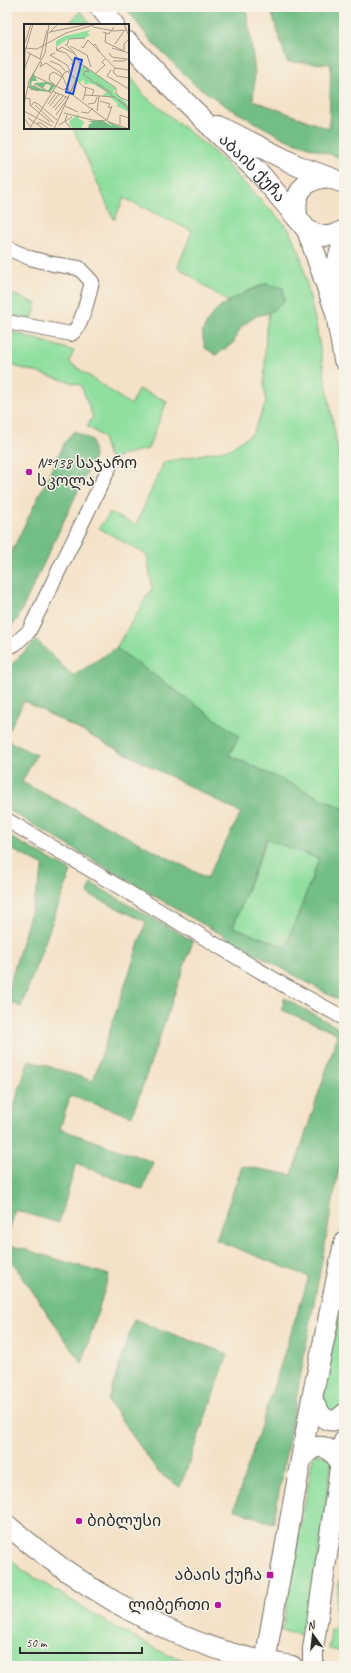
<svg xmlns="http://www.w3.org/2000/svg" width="351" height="1673" viewBox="0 0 351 1673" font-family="Caveat,'Noto Sans Georgian',sans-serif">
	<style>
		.green { fill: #8fdf9f; stroke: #5d8565 }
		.forest { fill: #73be86; stroke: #4f7458; fill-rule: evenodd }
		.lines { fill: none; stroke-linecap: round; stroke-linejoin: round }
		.street-casing { stroke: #716b62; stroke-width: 16 }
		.secondary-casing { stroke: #716b62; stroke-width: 22 }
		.street { stroke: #fff; stroke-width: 14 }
		.secondary { stroke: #fff; stroke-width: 20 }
		.poi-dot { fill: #b5179e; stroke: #f7f3e8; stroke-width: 1.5 }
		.labels { text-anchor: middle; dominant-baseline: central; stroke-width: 3; stroke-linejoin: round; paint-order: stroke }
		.street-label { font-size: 16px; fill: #2b2b2b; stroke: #f7f3e8 }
		.poi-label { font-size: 16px; fill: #2b2b2b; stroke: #f7f3e8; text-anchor: start }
		.inset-road { fill: none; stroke: #a49989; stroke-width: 1 }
		.view { fill: #1d4ed8; fill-opacity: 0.15; stroke: #1d4ed8; stroke-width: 2 }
		.inset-edge { fill: none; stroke: #2b2b2b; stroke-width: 2 }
	</style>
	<rect width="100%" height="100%" fill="#f7f3e8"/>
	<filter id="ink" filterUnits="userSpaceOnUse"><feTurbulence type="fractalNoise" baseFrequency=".025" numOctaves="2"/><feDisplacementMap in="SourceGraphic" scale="8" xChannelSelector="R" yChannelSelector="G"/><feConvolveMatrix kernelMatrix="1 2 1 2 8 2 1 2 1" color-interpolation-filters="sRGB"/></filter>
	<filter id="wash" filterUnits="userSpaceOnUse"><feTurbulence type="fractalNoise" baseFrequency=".012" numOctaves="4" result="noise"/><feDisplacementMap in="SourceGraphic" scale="16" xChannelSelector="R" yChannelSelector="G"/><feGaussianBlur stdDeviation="0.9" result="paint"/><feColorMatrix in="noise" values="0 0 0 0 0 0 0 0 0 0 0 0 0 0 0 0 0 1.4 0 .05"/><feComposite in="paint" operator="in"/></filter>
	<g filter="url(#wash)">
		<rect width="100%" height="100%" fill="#f4e2c8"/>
		<!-- green -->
		<path class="green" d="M 81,11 L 91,25 L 67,25 Z
			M 128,73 L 145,96 L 215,153 L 288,228 L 300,253 L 315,320 L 344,485 L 344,809 L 229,755 L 239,736 L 116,648 L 152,588 L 147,555 L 99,528 L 110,513 L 136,525 L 164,462 L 230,449 L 253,433 L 266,403 L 264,385 L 266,329 L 269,313 L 284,302 L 283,288 L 265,284 L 250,290 L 228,302 L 178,267 L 192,231 L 124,198 L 114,220 L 73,128 L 128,128 Z
			M 7,292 L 37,304 L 32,319 L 7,314 Z
			M 7,330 L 74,351 L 69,362 L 131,405 L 138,389 L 167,401 L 148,449 L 125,454 L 110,461 L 103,437 L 87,426 L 93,417 L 81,385 L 7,364 Z
			M 267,839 L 319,859 L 286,947 L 233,927 Z
			M 344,1285 L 343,1407 L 330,1413 L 322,1406 Z
			M 316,1453 L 332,1460 L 307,1636 L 282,1631 L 313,1457 Z
			M 344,1554 L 344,1652 L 329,1649 L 331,1630 L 335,1628 L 338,1613 L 335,1610 Z
			M 7,1556 L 24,1571 L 116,1628 L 166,1654 L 201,1666 L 7,1666 Z"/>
		<!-- forest -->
		<path class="forest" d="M 125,7 L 246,7 L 255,72 L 253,100 L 329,129 L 331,64 L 287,62 L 270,7 L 344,7 L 344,159 L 285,139 L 229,108 L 194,84 L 151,41 Z
			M 266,284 L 283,288 L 284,302 L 269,313 L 256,316 L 241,327 L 233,343 L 216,355 L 205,348 C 204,343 202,336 203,332 C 210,306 243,293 266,284 Z
			M 74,431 L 92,440 L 94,457 L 18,618 L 7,633 L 7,561 L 65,442 Z
			M 36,640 L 73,676 L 116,648 L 239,736 L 229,755 L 344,809 L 344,999 L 337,999 L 183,913 L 7,809 L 7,740 L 36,755 L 22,782 L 207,878 L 241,813 L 24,701 L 7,734 L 7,669 ZM 266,839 L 319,859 L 286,947 L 233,927 Z
			M 7,835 L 71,871 L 21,1007 L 7,1000 L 7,994 L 44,866 L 7,847 Z
			M 91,883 L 193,941 L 132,1116 L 70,1096 L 60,1129 L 153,1162 L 143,1190 L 76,1163 L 59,1223 L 15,1210 L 7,1242 L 7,1128 L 29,1060 L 93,1081 L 146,922 L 88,894 Z
			M 284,998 L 344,1031 L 344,1141 L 273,1524 L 234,1509 L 309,1277 L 216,1240 L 242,1166 L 292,1175 L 337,1037 L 335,1032 L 282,1010 Z
			M 7,1244 L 109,1275 L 82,1364 L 7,1254 Z
			M 134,1320 L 228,1354 L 180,1487 L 159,1473 L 108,1401 Z"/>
	</g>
	<g filter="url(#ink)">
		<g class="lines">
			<!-- street casing -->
			<g class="street-casing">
				<path id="street" d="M 7,248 L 30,258 L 53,264 L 79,268 L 92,282 C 88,295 83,327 71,334 L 7,322
					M 7,648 L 15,644 L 29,631 L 109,468
					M 7,820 L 287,987 L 344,1018"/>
			</g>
			<!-- secondary casing -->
			<g class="secondary-casing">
				<g id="secondary">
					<path d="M 100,7 L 114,25"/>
					<path id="s1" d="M 128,42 L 177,94 L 262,176 L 307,230 C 320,237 331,239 344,230"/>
					<path d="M 219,126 L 298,166 L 344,183"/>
					<path d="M 298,219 C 292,194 303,179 329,177"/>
					<path d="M 307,230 L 336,313 L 344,360"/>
					<path d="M 336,299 L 338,260 L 344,238"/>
					<path d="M 312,1398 C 317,1413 329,1430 344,1414"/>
					<path d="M 301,1460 C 315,1440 330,1444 341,1464"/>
					<path d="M 7,1525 C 72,1581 158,1634 241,1656 C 257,1660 275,1663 292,1666"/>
					<path d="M 265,1666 L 269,1638 L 312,1398 L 344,1243"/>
					<path d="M 313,1666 L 313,1649 L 344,1441"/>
				</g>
			</g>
			<!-- street -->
			<use href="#street" class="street"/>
			<!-- secondary -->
			<use href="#secondary" class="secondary"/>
		</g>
	</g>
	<!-- markers -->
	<g class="poi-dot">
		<circle cx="29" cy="472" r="4"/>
		<circle cx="79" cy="1521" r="4"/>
		<rect x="266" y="1571" width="8" height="8" rx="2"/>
		<circle cx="218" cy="1605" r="4"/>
	</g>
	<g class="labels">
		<!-- street labels -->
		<g class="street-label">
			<text stroke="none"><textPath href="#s1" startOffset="177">აბაის ქუჩა</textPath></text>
		</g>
		<!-- poi labels -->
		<g class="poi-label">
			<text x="37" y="463">№138 საჯარო<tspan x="37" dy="18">სკოლა</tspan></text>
			<text x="87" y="1521">ბიბლუსი</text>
			<text x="262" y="1575" text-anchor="end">აბაის ქუჩა</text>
			<text x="210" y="1605" text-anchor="end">ლიბერთი</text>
		</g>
	</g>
	<!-- overview -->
	<g transform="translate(24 24)">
		<rect width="105" height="105" fill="#f4e2c8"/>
		<path d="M 67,6 L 63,9 L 66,11 L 59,15 L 44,15 L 32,23 L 32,17 L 41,12 ZM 60,41 L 92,65 L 89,67 L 103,79 L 105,88 L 92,82 L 94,80 L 87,74 L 78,71 L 83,68 L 71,61 L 65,59 L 61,61 L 59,55 L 57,58 L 54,57 L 56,45 ZM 55,90 L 54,94 L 60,98 L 57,105 L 51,105 L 46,102 L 45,97 Z" fill="#8fdf9f"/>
		<path d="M 16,38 L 10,50 L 13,57 L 8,57 L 7,61 L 24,67 L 27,61 L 22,60 L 19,64 L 10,59 L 24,58 L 32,61 L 26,68 L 7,66 L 5,63 L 6,55 ZM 78,96 L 86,101 L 89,102 L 82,97 L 101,105 L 64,105 L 65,100 L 69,99 L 64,97 Z" fill="#73be86"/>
		<path class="inset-road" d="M 100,0 L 105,12M 69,3 L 90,7 L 102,6M 26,8 L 65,0M 79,8 L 85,10 L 90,3M 25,9 L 34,0M 82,9 L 81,18 L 100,27M 1,19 L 7,0M 91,20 L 100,7M 43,21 L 45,15 L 61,14M 46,22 L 63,31 L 67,43M 57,22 L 59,24 L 64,16 L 91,44 L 105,46M 69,22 L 71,20 L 76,28M 32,23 L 33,26 L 38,23 L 51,30M 0,24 L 13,25 L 42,9 L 73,0M 88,24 L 105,29M 32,26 L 42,29 L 51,40 L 47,40M 100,26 L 100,20 L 105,15M 3,28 L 16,35M 85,29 L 88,33 L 102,35M 16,35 L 23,6M 26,37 L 36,41 L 41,47M 89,37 L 100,37 L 105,34M 16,38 L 18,39 L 16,43 L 22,39 L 37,49 L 46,69 L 85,98 L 105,105M 56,39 L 92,64 L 92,69 L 97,74 L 105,77M 59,43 L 62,43 L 65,48 L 61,47 L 59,50 L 90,73M 91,44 L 89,48 L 93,52 L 105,54M 1,45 L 1,28 L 9,0M 0,46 L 6,30M 87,46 L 83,52 L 105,65M 43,47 L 62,65 L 59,76M 72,49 L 81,41 L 78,38 L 81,35M 8,51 L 40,66 L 42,64M 72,58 L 88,69M 30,60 L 25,56 L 26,50 L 30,48 L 38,53M 4,63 L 14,67 L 10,61 L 13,61 L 27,69M 61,63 L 70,66 L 68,72M 28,67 L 45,74M 61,71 L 91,73M 91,73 L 105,86M 2,74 L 6,75 L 6,81 L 26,98M 94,75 L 105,84M 76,77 L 86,80 L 84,83 L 87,84M 24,80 L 32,69M 64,80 L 71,79 L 73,73M 0,81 L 5,57 L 21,29 L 25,0M 11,81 L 30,99M 7,82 L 10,78 L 14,80 L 33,96M 26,82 L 35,70M 41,82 L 54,88M 29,84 L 39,72M 31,86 L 42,73M 0,87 L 28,102M 73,87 L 75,72M 57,88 L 64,89 L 69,84M 40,89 L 68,96 L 81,97 L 82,95M 32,91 L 44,74M 43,91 L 41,97 L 47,105M 0,94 L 8,105M 4,94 L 20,105M 83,96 L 88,82M 13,99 L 17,99 L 25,105M 35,101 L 48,93M 96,101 L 96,91 L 105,94M 7,102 L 41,48 L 46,47 L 43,41 L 26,31 L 31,29M 30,105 L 55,49 L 56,40 L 50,28 L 41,20"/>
		<path class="view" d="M 51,34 L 58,36 L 49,70 L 42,68 Z"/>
		<rect width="105" height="105" class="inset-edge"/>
	</g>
	<!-- margin -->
	<rect width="351" height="1673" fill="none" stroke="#f7f3e8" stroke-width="24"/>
	<!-- north arrow -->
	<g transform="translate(313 1635) rotate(345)" stroke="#f7f3e8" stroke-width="3" paint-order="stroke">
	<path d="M0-3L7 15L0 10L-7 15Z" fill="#2b2b2b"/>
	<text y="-6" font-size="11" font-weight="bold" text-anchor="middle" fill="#2b2b2b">N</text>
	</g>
	<!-- scale -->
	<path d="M20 1647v6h122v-6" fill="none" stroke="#2b2b2b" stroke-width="2"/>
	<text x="26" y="1647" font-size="12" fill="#2b2b2b" stroke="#f7f3e8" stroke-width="3" paint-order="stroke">50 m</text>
</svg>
